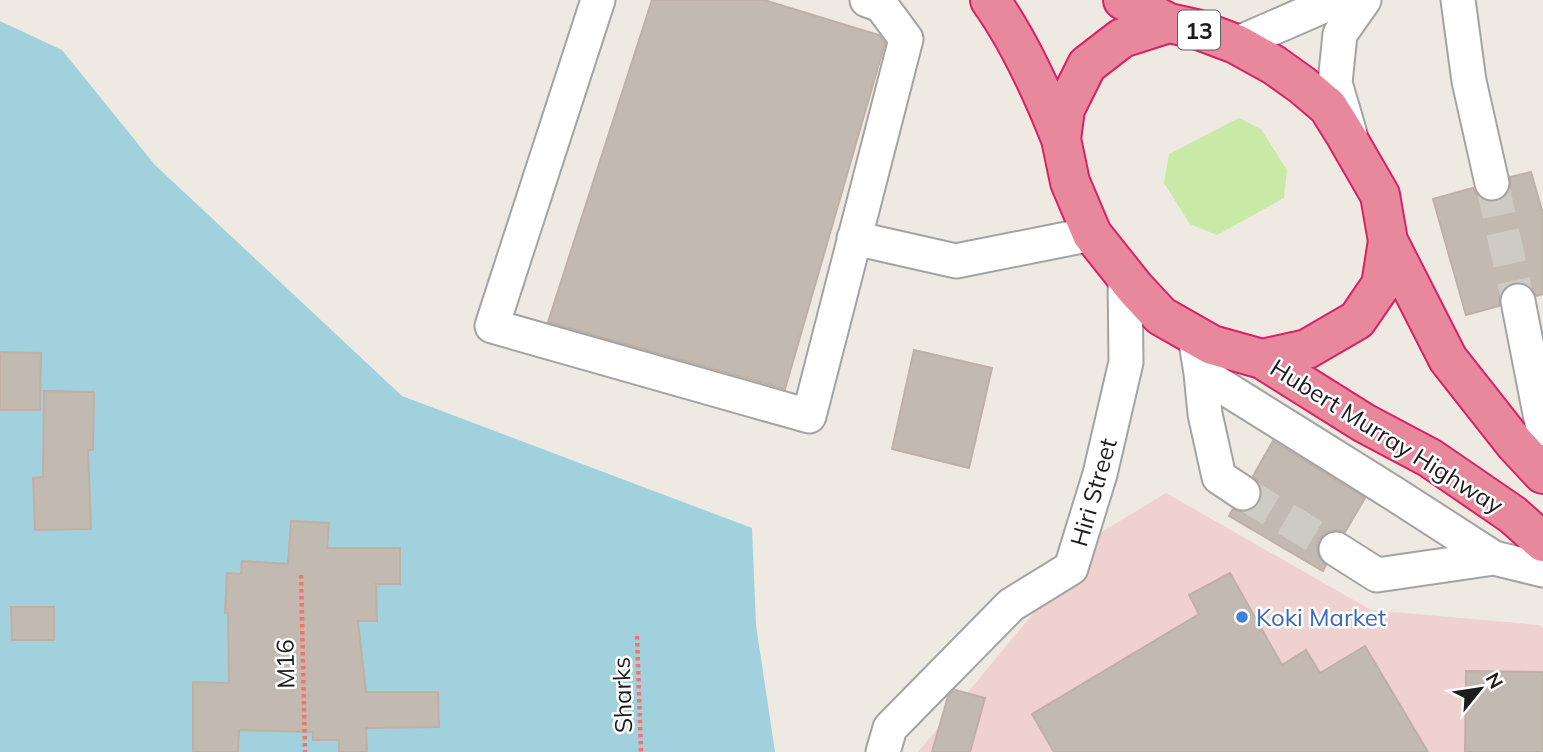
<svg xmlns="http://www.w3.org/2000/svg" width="1543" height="752" viewBox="0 0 1543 752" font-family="Mulish,sans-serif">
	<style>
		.commercial { fill: #efd1d0 }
		.grass { fill: #c9e9a6 }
		.water { fill: #a1d1dd }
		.building { fill: #c2b9b1; stroke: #c0afa4; stroke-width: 2 }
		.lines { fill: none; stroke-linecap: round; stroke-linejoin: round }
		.minor-tunnel { stroke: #cecbc4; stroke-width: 33; stroke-dasharray: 33 17; stroke-linecap: butt }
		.minor-casing { stroke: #a3a3a3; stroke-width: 37 }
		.highway-casing { stroke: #d92165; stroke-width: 42 }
		.path { stroke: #fb7165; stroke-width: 4.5; stroke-dasharray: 3.5 3.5; stroke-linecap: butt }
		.minor { stroke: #fff; stroke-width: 33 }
		.highway { stroke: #e7889c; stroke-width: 38 }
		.shop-dot { fill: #3f7fe0; stroke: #fff; stroke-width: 2.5 }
		.labels { text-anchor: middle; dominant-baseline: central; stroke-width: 5; stroke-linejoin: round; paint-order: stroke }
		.shield { fill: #fff; stroke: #606060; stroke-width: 2 }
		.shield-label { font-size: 23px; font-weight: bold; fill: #1c1c1c }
		.street-label { font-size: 24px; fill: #1c1c1c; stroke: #fff }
		.shop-label { font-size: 24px; fill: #366cbe; stroke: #fff; text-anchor: start }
	</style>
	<rect width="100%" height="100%" fill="#eeeae2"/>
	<!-- commercial -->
	<path class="commercial" d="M 1166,493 L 1371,610 L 1539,625 L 1543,628 L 1543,752 L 918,752 L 1100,533 Z"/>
	<!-- grass -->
	<path class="grass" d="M 1239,118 L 1261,129 L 1287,170 L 1284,198 L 1217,235 L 1190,224 L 1164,183 L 1169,154 Z"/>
	<!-- water -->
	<path class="water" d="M 0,21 L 62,50 L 155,165 L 402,396 L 752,528 L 756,625 L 775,752 L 0,752 Z"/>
	<!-- building -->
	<path class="building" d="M 652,0 L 764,0 L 879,35 L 885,43 L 785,389 L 548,322 Z
		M 1531,172 L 1543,214 L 1543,294 L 1536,296 L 1532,288 L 1525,283 L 1514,282 L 1506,286 L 1500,294 L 1499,306 L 1466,315 L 1433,199 L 1473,188 L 1477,195 L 1486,201 L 1497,202 L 1504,198 L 1510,189 L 1510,177 Z
		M 914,350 L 992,368 L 969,468 L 892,449 Z
		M 0,352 L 41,353 L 40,410 L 0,410 Z
		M 44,391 L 94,392 L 93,450 L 88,450 L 91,529 L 35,530 L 33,478 L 43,477 Z
		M 1273,441 L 1365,498 L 1345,532 L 1336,530 L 1328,532 L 1319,539 L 1317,549 L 1319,557 L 1326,565 L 1323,571 L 1229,516 L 1233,509 L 1242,512 L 1251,510 L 1259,503 L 1262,495 L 1260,485 L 1253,476 Z
		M 291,521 L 329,523 L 327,548 L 400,548 L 400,584 L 376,584 L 377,621 L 358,621 L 366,692 L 438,692 L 439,727 L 366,728 L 367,752 L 339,752 L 339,740 L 313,740 L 313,732 L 239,730 L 238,752 L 193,752 L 193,682 L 229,683 L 228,613 L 225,613 L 227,573 L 241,574 L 242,561 L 288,564 Z
		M 1230,573 L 1282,665 L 1306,650 L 1320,673 L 1365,646 L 1428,752 L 1054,752 L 1032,714 L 1199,614 L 1189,595 Z
		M 11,607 L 54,607 L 54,640 L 12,640 Z
		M 1466,671 L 1543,672 L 1543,752 L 1465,752 Z
		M 955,690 L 985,698 L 970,752 L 932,752 L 948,696 Z"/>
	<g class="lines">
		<!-- minor-tunnel -->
		<path class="minor-tunnel" d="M 1492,183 L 1518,301
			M 1243,493 L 1336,549"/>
		<!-- minor casing -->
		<g class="minor-casing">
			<path id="minor" d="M 598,0 L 492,326 L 809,416 L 906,39 L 881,5 L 867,0
				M 1458,0 L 1469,81 L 1492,183
				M 1236,44 L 1337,0
				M 1350,134 L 1335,83 L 1340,34 L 1364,0
				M 854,238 L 956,261 L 1092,234
				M 1518,301 L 1543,429
				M 1195,336 L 1201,373 L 1393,493 L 1494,558 L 1543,570
				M 1201,373 L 1205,414 L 1219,477 L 1243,493
				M 1336,549 L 1377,575 L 1494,558
				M 883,752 L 890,728 L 1011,605 L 1071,568 L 1100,474 L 1126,362 L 1125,275"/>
		</g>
		<!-- highway casing -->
		<g class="highway-casing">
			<path id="highway" d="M 990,0 C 1020,42 1042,91 1061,139
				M 1123,0 L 1169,23
				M 1169,23 L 1196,29 L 1236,44 L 1274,65 L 1302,85 L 1328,107 L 1346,136 L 1380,195 L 1388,241 L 1381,285 L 1357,320 L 1307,349 L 1262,359 L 1212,345 L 1161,316 L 1135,288 L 1092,234 L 1070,182 L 1061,139 L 1065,109 L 1087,65 L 1122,38 Z
				M 1388,241 L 1448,359 L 1515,444 L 1543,474
				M 1262,359 L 1364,423 L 1430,458 L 1513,515 L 1543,542"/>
		</g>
		<!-- path -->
		<path class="path" d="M 301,575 L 305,752
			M 637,636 L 641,752"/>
		<!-- minor -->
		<use href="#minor" class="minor"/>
		<!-- highway -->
		<use href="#highway" class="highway"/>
	</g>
	<!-- markers -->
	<circle class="shop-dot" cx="1242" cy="617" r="7"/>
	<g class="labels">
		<!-- shield labels -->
		<rect class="shield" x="1178" y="10.5" width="42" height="39" rx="5"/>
		<g class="shield-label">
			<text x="1199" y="30">13</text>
		</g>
		<!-- street labels -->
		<g class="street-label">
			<text transform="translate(1387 436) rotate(32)">Hubert Murray Highway</text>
			<text transform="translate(1093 492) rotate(-74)">Hiri Street</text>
			<text transform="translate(285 664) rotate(-91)">M16</text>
			<text transform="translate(622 695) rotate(-92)">Sharks</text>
		</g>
		<!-- shop labels -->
		<g class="shop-label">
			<text x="1256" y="617">Koki Market</text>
		</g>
	</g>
	<!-- north arrow -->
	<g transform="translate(1480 689) rotate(60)" stroke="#ffffff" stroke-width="5" paint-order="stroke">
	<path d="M0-5L12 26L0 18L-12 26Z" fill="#1c1c1c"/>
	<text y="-10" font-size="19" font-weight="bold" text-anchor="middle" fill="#1c1c1c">N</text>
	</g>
</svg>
